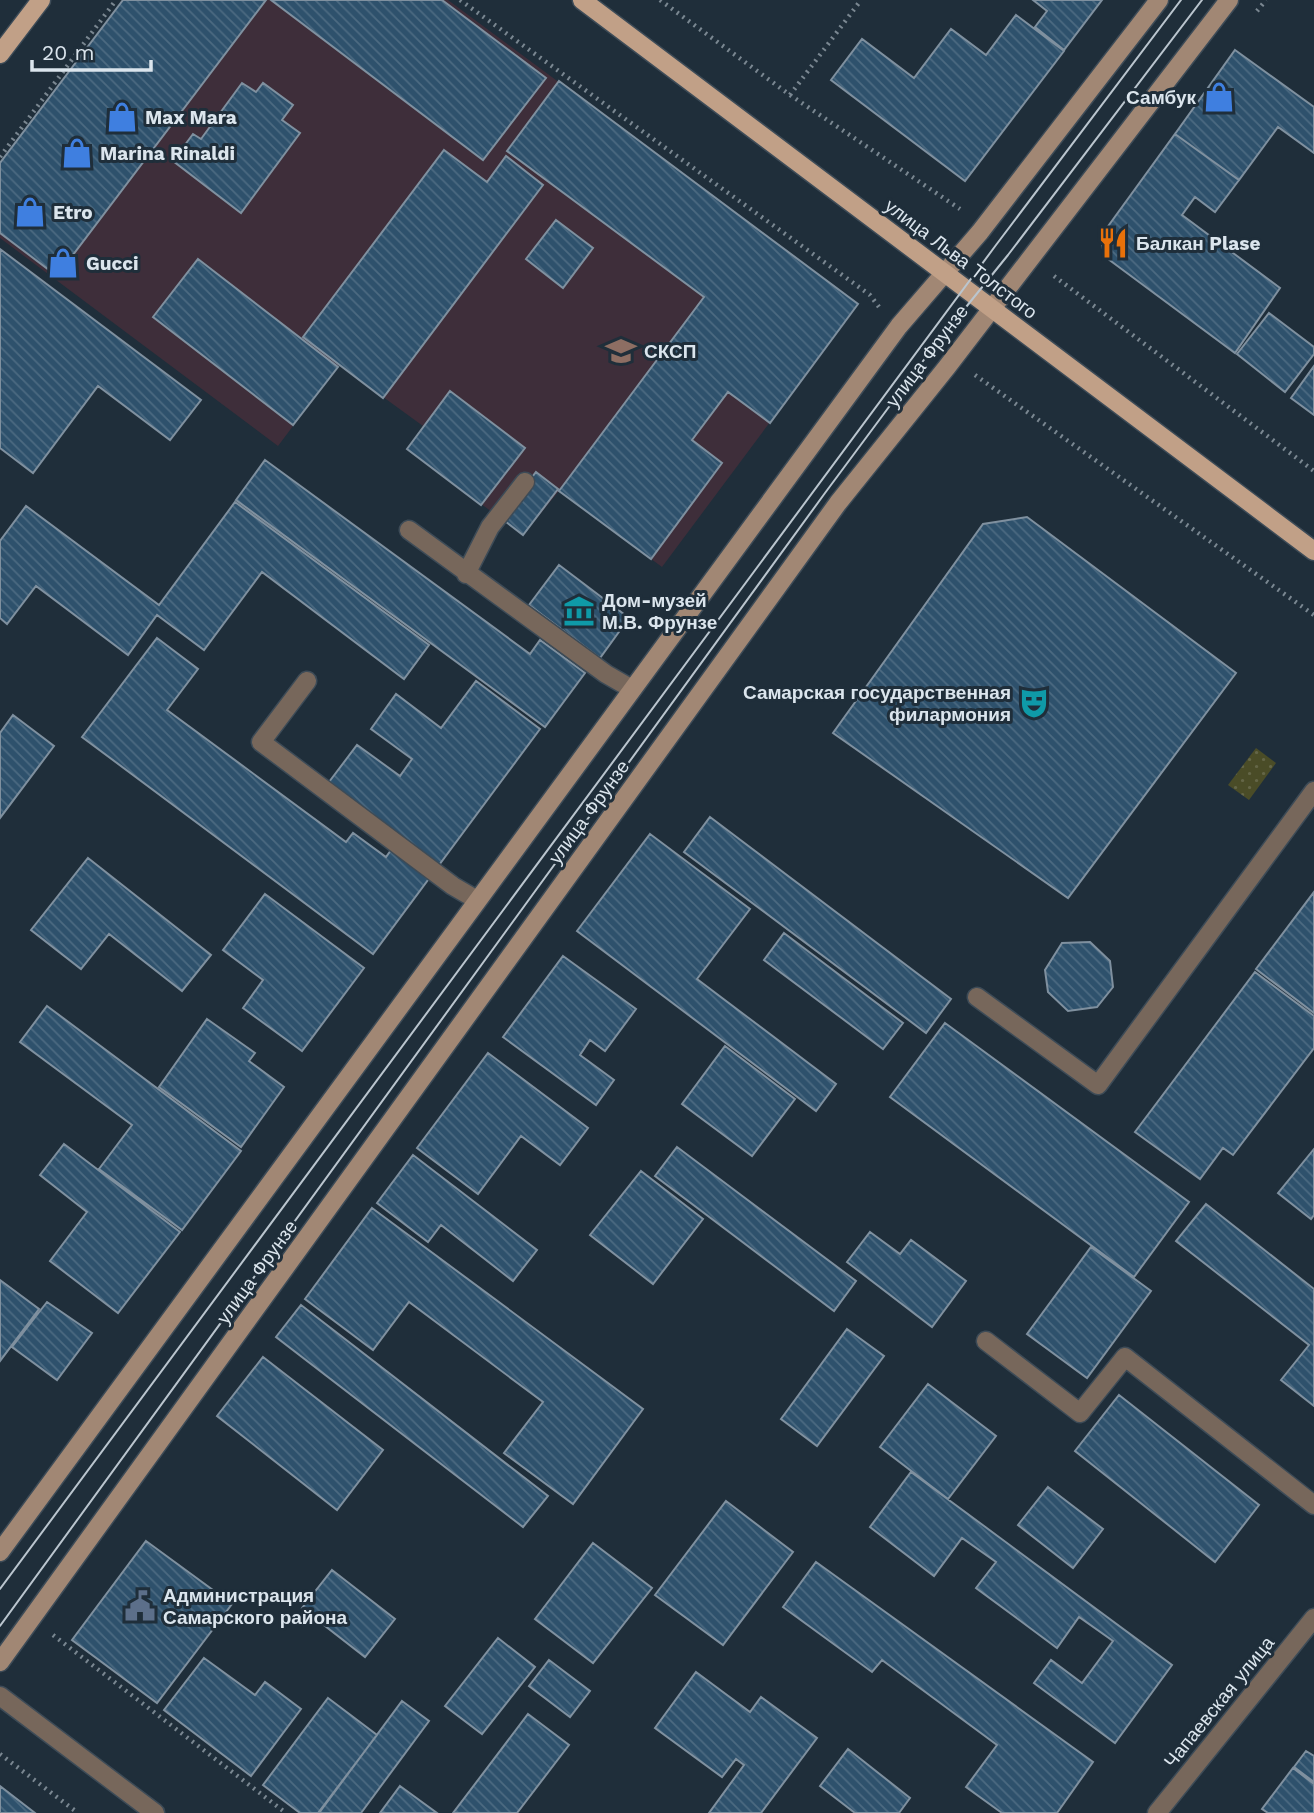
<svg xmlns="http://www.w3.org/2000/svg" width="1314" height="1813" viewBox="0 0 1314 1813" font-family="'Work Sans',sans-serif">
	<style>
		.education { fill: #3e2e3a }
		.green { fill: url(#green-dots) }
		.building { fill: url(#building-back-hatch); stroke: #7f909f; stroke-width: 2 }
		.lines { fill: none; stroke-linecap: round; stroke-linejoin: round }
		.lane-casing { stroke: #3d4b57; stroke-width: 21 }
		.street-casing { stroke: #3d4b57; stroke-width: 21 }
		.secondary-casing { stroke: #3d4b57; stroke-width: 21 }
		.primary-casing { stroke: #3d4b57; stroke-width: 21 }
		.path { stroke: #7a8791; stroke-width: 4.5; stroke-dasharray: 2 5; stroke-linecap: butt }
		.lane { stroke: #77675b; stroke-width: 18 }
		.street { stroke: #77675b; stroke-width: 18 }
		.secondary { stroke: #a18774; stroke-width: 18 }
		.primary { stroke: #c1a087; stroke-width: 18 }
		.tram { stroke: #bac5ce; stroke-width: 2 }
		.labels { text-anchor: middle; dominant-baseline: central; stroke-width: 6; stroke-linejoin: round; paint-order: stroke }
		.poi-label { font-size: 19px; font-weight: bold; fill: #dbe5ed; stroke: #1f2e3a; text-anchor: start }
		.street-label { font-size: 19px; fill: #dbe5ed; stroke: #1f2e3a }
	</style>
	<defs>
		<pattern id="green-dots" width="8" height="8" patternUnits="userSpaceOnUse" patternTransform="scale(1.75)"><rect width="8" height="8" fill="#4a4c27"/><path d="M2 2h.1M6 6h.1" fill="none" stroke="#646647" stroke-width="1.8" stroke-linecap="round"/></pattern>
		<pattern id="building-back-hatch" width="6" height="6" patternUnits="userSpaceOnUse" patternTransform="scale(1.75)"><rect width="6" height="6" fill="#2e516c"/><path d="M-1 5l2 2M0 0l6 6M5-1l2 2" fill="none" stroke="#4c6a81"/></pattern>
	</defs>
	<rect width="100%" height="100%" fill="#1f2e3a"/>
	<!-- education -->
	<path class="education" d="M 124,0 L 448,0 L 858,304 L 662,567 L 559,491 L 523,535 L 407,449 L 423,426 L 339,365 L 278,446 L 0,238 L 0,165 Z"/>
	<!-- green -->
	<path class="green" d="M 1256,748 L 1276,763 L 1249,800 L 1228,785 Z"/>
	<!-- building -->
	<path class="building" d="M 123,0 L 266,0 L 57,276 L 0,233 L 0,163 Z
		M 271,0 L 442,0 L 546,78 L 483,160 Z
		M 1033,0 L 1102,0 L 1064,50 L 1035,27 L 1047,11 Z
		M 1016,15 L 1064,51 L 965,181 L 831,80 L 862,39 L 914,78 L 951,29 L 986,55 Z
		M 1235,50 L 1314,107 L 1314,153 L 1278,127 L 1239,180 L 1175,134 Z
		M 559,81 L 858,304 L 770,423 L 728,392 L 692,440 L 722,463 L 651,559 L 559,491 L 704,297 L 507,151 Z
		M 242,83 L 256,92 L 263,83 L 293,105 L 282,120 L 300,133 L 241,213 L 173,161 L 193,134 L 201,139 Z
		M 1175,134 L 1239,180 L 1215,212 L 1195,197 L 1182,215 L 1280,288 L 1235,353 L 1104,256 L 1101,236 Z
		M 444,150 L 487,182 L 506,156 L 543,185 L 383,398 L 303,337 Z
		M 556,220 L 593,248 L 563,288 L 526,259 Z
		M 0,249 L 201,400 L 170,440 L 98,386 L 33,473 L 0,448 Z
		M 198,259 L 338,367 L 293,425 L 153,317 Z
		M 1269,313 L 1314,347 L 1314,354 L 1285,392 L 1237,354 Z
		M 1314,366 L 1314,415 L 1291,398 Z
		M 450,391 L 525,448 L 481,505 L 407,449 Z
		M 265,460 L 530,654 L 540,640 L 585,673 L 545,727 L 236,500 Z
		M 536,472 L 558,489 L 523,535 L 501,518 Z
		M 235,502 L 429,645 L 404,679 L 262,572 L 204,650 L 157,615 L 128,655 L 36,586 L 7,624 L 0,618 L 0,541 L 26,506 L 159,605 Z
		M 1027,517 L 1236,673 L 1068,898 L 833,733 L 983,524 Z
		M 559,565 L 629,618 L 600,658 L 529,605 Z
		M 157,638 L 198,669 L 167,710 L 346,842 L 353,833 L 386,857 L 401,836 L 329,782 L 357,745 L 400,776 L 412,759 L 371,729 L 396,694 L 441,728 L 476,681 L 540,729 L 373,954 L 82,737 Z
		M 13,715 L 54,746 L 0,818 L 0,733 Z
		M 710,817 L 951,999 L 926,1033 L 684,852 Z
		M 650,834 L 750,909 L 697,979 L 836,1084 L 816,1111 L 577,931 Z
		M 88,858 L 211,955 L 182,991 L 109,934 L 81,969 L 31,930 Z
		M 1314,892 L 1314,1013 L 1256,969 Z
		M 265,894 L 364,968 L 302,1051 L 243,1008 L 263,980 L 223,950 Z
		M 784,933 L 903,1023 L 883,1049 L 764,960 Z
		M 1090,942 L 1110,961 L 1113,987 L 1097,1007 L 1068,1011 L 1048,992 L 1045,970 L 1062,943 Z
		M 563,956 L 636,1009 L 605,1051 L 590,1040 L 580,1055 L 614,1080 L 596,1105 L 503,1037 Z
		M 1255,972 L 1314,1016 L 1314,1048 L 1233,1155 L 1223,1148 L 1200,1179 L 1135,1132 Z
		M 47,1006 L 241,1151 L 182,1230 L 99,1169 L 132,1125 L 20,1042 Z
		M 207,1019 L 255,1053 L 249,1061 L 284,1087 L 241,1147 L 159,1087 Z
		M 945,1023 L 1189,1202 L 1134,1277 L 890,1097 Z
		M 725,1046 L 795,1099 L 752,1156 L 682,1104 Z
		M 488,1053 L 588,1128 L 560,1165 L 521,1136 L 478,1194 L 417,1148 Z
		M 64,1144 L 180,1232 L 118,1313 L 50,1261 L 87,1212 L 40,1175 Z
		M 677,1147 L 856,1281 L 834,1311 L 655,1176 Z
		M 1314,1149 L 1314,1215 L 1311,1219 L 1278,1193 Z
		M 413,1155 L 537,1250 L 513,1281 L 441,1225 L 428,1242 L 377,1203 Z
		M 641,1171 L 703,1219 L 653,1284 L 590,1235 Z
		M 1206,1204 L 1314,1289 L 1314,1406 L 1281,1380 L 1309,1345 L 1176,1241 Z
		M 372,1208 L 643,1409 L 573,1504 L 504,1453 L 543,1402 L 409,1302 L 373,1350 L 305,1299 Z
		M 870,1232 L 900,1254 L 911,1240 L 966,1281 L 932,1327 L 847,1262 Z
		M 1091,1247 L 1151,1291 L 1087,1378 L 1027,1334 Z
		M 0,1280 L 39,1309 L 0,1361 Z
		M 47,1302 L 92,1333 L 57,1380 L 12,1347 Z
		M 301,1305 L 548,1496 L 523,1527 L 276,1337 Z
		M 847,1329 L 884,1356 L 817,1446 L 781,1419 Z
		M 263,1357 L 383,1450 L 337,1510 L 217,1416 Z
		M 928,1384 L 996,1436 L 948,1499 L 880,1447 Z
		M 1119,1395 L 1259,1505 L 1215,1562 L 1075,1451 Z
		M 911,1472 L 1172,1665 L 1115,1743 L 1034,1683 L 1051,1660 L 1082,1683 L 1113,1641 L 1079,1617 L 1057,1648 L 976,1588 L 996,1562 L 962,1538 L 934,1576 L 870,1527 Z
		M 1048,1487 L 1103,1529 L 1073,1568 L 1018,1525 Z
		M 726,1501 L 793,1552 L 723,1645 L 655,1595 Z
		M 146,1541 L 232,1604 L 157,1703 L 72,1640 Z
		M 593,1543 L 652,1588 L 593,1663 L 535,1619 Z
		M 816,1562 L 1093,1762 L 1057,1813 L 1002,1813 L 966,1787 L 997,1745 L 882,1660 L 872,1672 L 783,1607 Z
		M 332,1570 L 395,1619 L 365,1657 L 302,1608 Z
		M 498,1638 L 535,1667 L 482,1734 L 445,1706 Z
		M 204,1658 L 255,1695 L 265,1682 L 301,1709 L 251,1776 L 164,1710 Z
		M 549,1660 L 590,1691 L 570,1717 L 529,1686 Z
		M 696,1672 L 750,1712 L 761,1697 L 817,1738 L 761,1813 L 709,1813 L 744,1765 L 736,1759 L 722,1777 L 655,1728 Z
		M 328,1698 L 377,1735 L 318,1813 L 300,1813 L 263,1785 Z
		M 402,1701 L 429,1721 L 361,1813 L 319,1813 Z
		M 528,1714 L 569,1745 L 517,1813 L 453,1813 Z
		M 848,1749 L 910,1798 L 899,1813 L 855,1813 L 820,1786 Z
		M 1306,1751 L 1314,1756 L 1314,1782 L 1294,1767 Z
		M 1293,1768 L 1314,1784 L 1314,1813 L 1268,1813 L 1262,1809 Z
		M 0,1786 L 35,1813 L 0,1813 Z
		M 400,1786 L 437,1813 L 380,1813 Z"/>
	<g class="lines">
		<!-- lane casing -->
		<g class="lane-casing">
			<path id="lane" d="M 409,530 L 606,674 L 632,689
				M 466,574 L 490,527 L 525,482
				M 307,681 L 261,742 L 453,886 L 477,900
				M 977,997 L 1098,1085 L 1314,791
				M 986,1341 L 1080,1413 L 1125,1357 L 1314,1505"/>
		</g>
		<!-- street casing -->
		<g class="street-casing">
			<path id="street" d="M 0,1696 L 155,1813
				M 1157,1813 L 1314,1618"/>
		</g>
		<!-- secondary casing -->
		<g class="secondary-casing">
			<path id="secondary" d="M 0,1552 L 899,326 L 980,232 L 1159,0
				M 0,1662 L 838,503 L 947,367 L 1229,0"/>
		</g>
		<!-- primary casing -->
		<g class="primary-casing">
			<path id="primary" d="M 582,0 L 1314,551
				M 0,54 L 41,0"/>
		</g>
		<!-- path -->
		<path class="path" d="M 460,0 L 870,295 L 879,307
			M 660,0 L 790,95 L 960,209
			M 1257,11 L 1266,0
			M 790,95 L 861,0
			M 0,157 L 116,0
			M 1054,276 L 1314,471
			M 975,375 L 1314,615
			M 53,1635 L 286,1813
			M 0,1754 L 78,1813"/>
		<!-- lane -->
		<use href="#lane" class="lane"/>
		<!-- street -->
		<use href="#street" class="street"/>
		<!-- secondary -->
		<use href="#secondary" class="secondary"/>
		<!-- primary -->
		<use href="#primary" class="primary"/>
		<!-- tram -->
		<path class="tram" d="M 0,1589 L 996,245 L 1181,0
			M 0,1626 L 825,493 L 929,353 L 1008,255 L 1202,0"/>
	</g>
	<!-- icons -->
	<defs>
		<g id="shop-bare" transform="scale(2.415)"><path d="M-5-2.5h2.3a2.7 3.5 0 0 1 5.4 0H5L5.5 6h-11ZM-1.5-2.5h3a1.5 2.3 0 0 0-3 0Z" fill="#3f7fe0" stroke="#1f2e3a" stroke-width="2.5" paint-order="stroke"/></g>
		<g id="restaurant-bare" transform="scale(2.415)"><path d="M-5-6h1v4h1v-4h1v4h1v-4h1v5L-1.5 .5V6h-2V.5L-5-1ZM5-6V6H3V1.5H1.5Q1.5-4 5-6Z" fill="#e8710a" stroke="#1f2e3a" stroke-width="2.5" paint-order="stroke"/></g>
		<g id="university-bare" transform="scale(2.415)"><path d="M0-5L7-2L0 1L-7-2ZM-4 1L0 2.5L4 1V4Q0 6-4 4Z" fill="#8d6e63" stroke="#1f2e3a" stroke-width="2.5" paint-order="stroke"/></g>
		<g id="museum-bare" transform="scale(2.415)"><path d="M0-6L6-3V-2H-6V-3ZM-5-1h2V3h-2ZM-1-1h2V3h-2ZM3-1h2V3H3ZM-6 4H6V6H-6Z" fill="#0f9aa8" stroke="#1f2e3a" stroke-width="2.5" paint-order="stroke"/></g>
		<g id="theatre-bare" transform="scale(2.415)"><path d="M-5-5.5Q0-4 5-5.5V0Q5 5 0 6Q-5 5-5 0ZM-3.3-2.5H-1v1.5H-3.3ZM1-2.5H3.3v1.5H1ZM-2.8 1Q0 5.5 2.8 1Z" fill="#0f9aa8" stroke="#1f2e3a" stroke-width="2.5" paint-order="stroke"/></g>
		<g id="civic-bare" transform="scale(2.415)"><path d="M-.6-6.5H3V-4.5H.6V-3L4-1V1h2V6H-6V1h2V-1L-.6-3ZM-1.2 2.5V6h2.4V2.5Z" fill="#5c6f8a" stroke="#1f2e3a" stroke-width="2.5" paint-order="stroke"/></g>
	</defs>
	<g fill-rule="evenodd">
		<use href="#shop-bare" x="1219" y="97"/>
		<use href="#shop-bare" x="122" y="117"/>
		<use href="#shop-bare" x="77" y="153"/>
		<use href="#shop-bare" x="30" y="212"/>
		<use href="#restaurant-bare" x="1113" y="243"/>
		<use href="#shop-bare" x="63" y="263"/>
		<use href="#university-bare" x="621" y="351"/>
		<use href="#museum-bare" x="579" y="611"/>
		<use href="#theatre-bare" x="1034" y="703"/>
		<use href="#civic-bare" x="140" y="1606"/>
	</g>
	<g class="labels">
		<!-- poi labels -->
		<g class="poi-label">
			<text x="1196" y="97" text-anchor="end">Самбук</text>
			<text x="145" y="117">Max Mara</text>
			<text x="100" y="153">Marina Rinaldi</text>
			<text x="53" y="212">Etro</text>
			<text x="1136" y="243">Балкан Plase</text>
			<text x="86" y="263">Gucci</text>
			<text x="644" y="351">СКСП</text>
			<text x="602" y="600">Дом-музей<tspan x="602" dy="22">М.В. Фрунзе</tspan></text>
			<text x="1011" y="692" text-anchor="end">Самарская государственная<tspan x="1011" dy="22">филармония</tspan></text>
			<text x="163" y="1595">Администрация<tspan x="163" dy="22">Самарского района</tspan></text>
		</g>
		<!-- street labels -->
		<g class="street-label">
			<text transform="translate(961 259) rotate(37)">улица Льва Толстого</text>
			<text transform="translate(927 356) rotate(-53)">улица Фрунзе</text>
			<text transform="translate(589 812) rotate(-54)">улица Фрунзе</text>
			<text transform="translate(257 1272) rotate(-54)">улица Фрунзе</text>
			<text transform="translate(1219 1702) rotate(-51)">Чапаевская улица</text>
		</g>
	</g>
	<!-- scale -->
	<path d="M32 60v10h119v-10" fill="none" stroke="#dbe5ed" stroke-width="3.5"/>
	<text x="42" y="60" font-size="21" fill="#dbe5ed" stroke="#1f2e3a" stroke-width="5" paint-order="stroke">20 m</text>
</svg>
